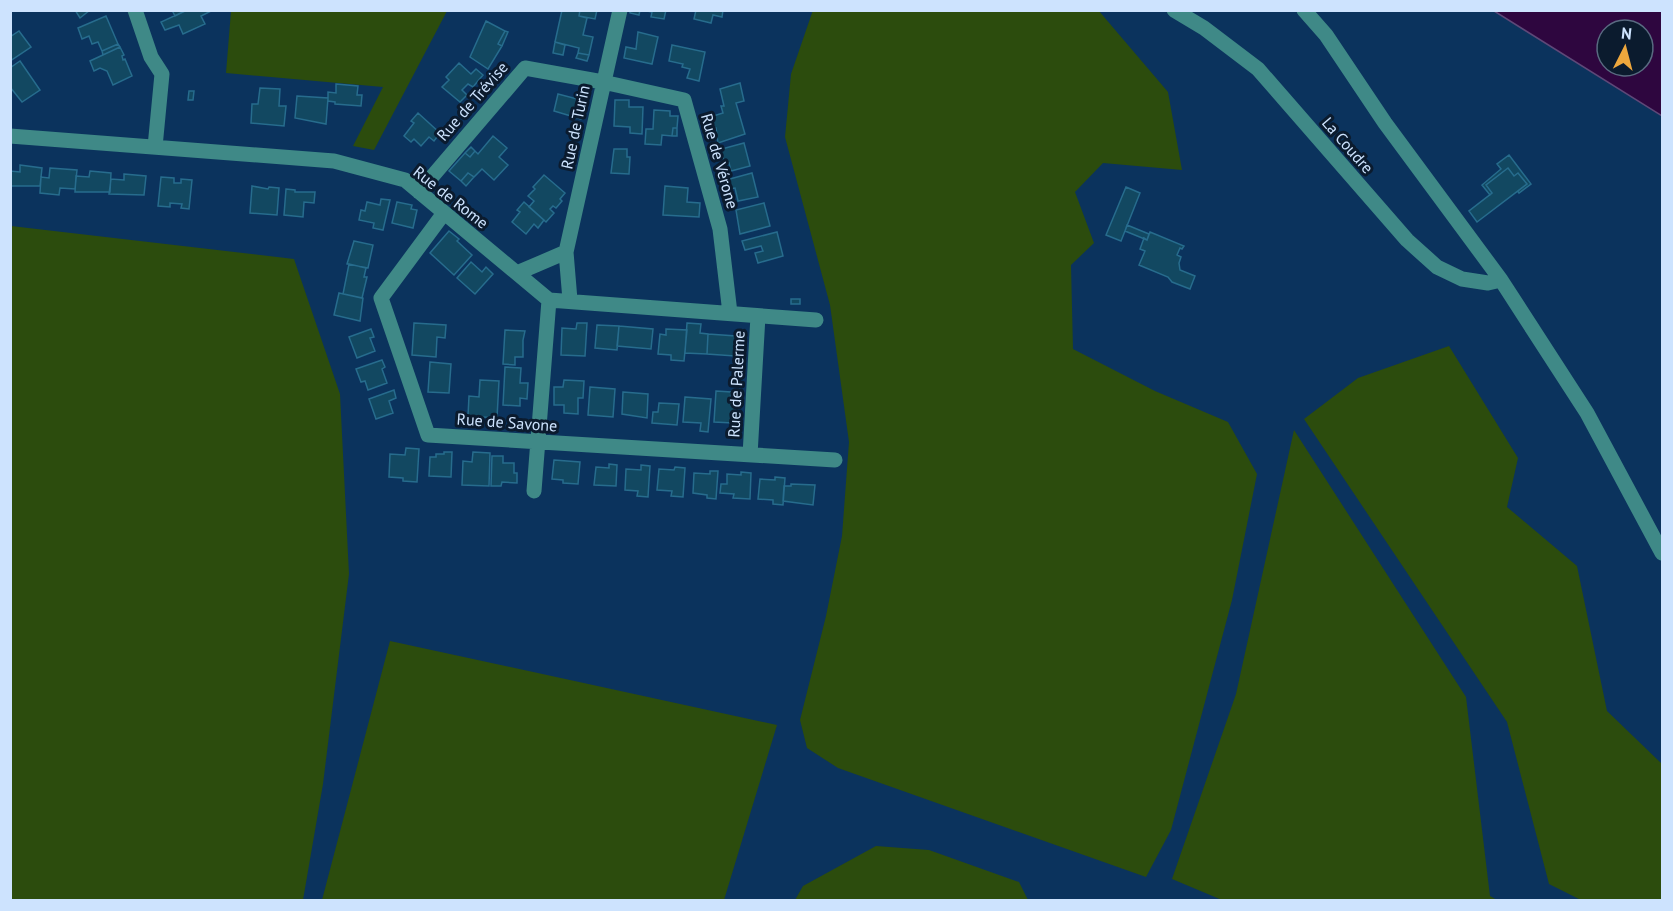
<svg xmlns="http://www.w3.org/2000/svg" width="1673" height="911" viewBox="0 0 1673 911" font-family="'PT Sans',sans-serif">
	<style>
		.green { fill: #2c4c0d }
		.water { fill: #2e063f; stroke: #5e4878; stroke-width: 1.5; fill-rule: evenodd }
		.building { fill: #124861; stroke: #276c8d; stroke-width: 1.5 }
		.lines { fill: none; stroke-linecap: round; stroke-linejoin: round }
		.minor { stroke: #3f8987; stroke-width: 15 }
		.labels { text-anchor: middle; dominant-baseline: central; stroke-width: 6; stroke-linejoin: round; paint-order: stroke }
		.street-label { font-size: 16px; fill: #cde3fe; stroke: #0b1b2e }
	</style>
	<rect width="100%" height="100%" fill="#0b335d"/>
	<!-- green -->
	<path class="green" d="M 813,10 L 1099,11 L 1168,92 L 1182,170 L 1103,163 L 1075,192 L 1094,243 L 1071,265 L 1073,349 L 1155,391 L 1228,422 L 1257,474 L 1232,600 L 1171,830 L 1146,877 L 838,768 L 807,748 L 800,720 L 826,616 L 842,536 L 849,442 L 830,305 L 785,137 L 791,74 Z
		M 231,11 L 231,10 L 447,11 L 374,150 L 353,146 L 383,87 L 226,73 Z
		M 11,226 L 294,259 L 340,394 L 349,574 L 323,784 L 303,900 L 11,900 Z
		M 1449,346 L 1518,458 L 1507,507 L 1577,566 L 1607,711 L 1662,764 L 1662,900 L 1581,900 L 1549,884 L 1507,722 L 1304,419 L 1358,378 Z
		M 1294,430 L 1466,697 L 1490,896 L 1497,900 L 1222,900 L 1172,879 L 1236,694 Z
		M 390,641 L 777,725 L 724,900 L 322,900 Z
		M 876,846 L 929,850 L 1019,882 L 1028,900 L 795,900 L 803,886 Z"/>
	<!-- water -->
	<path class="water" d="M 1494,11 L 1662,11 L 1662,116 ZM 1607,30 L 1643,30 L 1643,66 L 1607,66 Z"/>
	<!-- building -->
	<path class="building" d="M 75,10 L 90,10 L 80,18 Z
		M 172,10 L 187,10 L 175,16 Z
		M 187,10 L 213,10 L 201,16 L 205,24 L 183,34 L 179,25 L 165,30 L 161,22 Z
		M 562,10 L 580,10 L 579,16 L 587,18 L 583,35 L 593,37 L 589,55 L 578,53 L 579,48 L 555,42 Z
		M 580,10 L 597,10 L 595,19 L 579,16 Z
		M 630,10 L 640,10 L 639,15 L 630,13 Z
		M 642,10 L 666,10 L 664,19 L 651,17 L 652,12 Z
		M 696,10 L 723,10 L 722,17 L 713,15 L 711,23 L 694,19 Z
		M 106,16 L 118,44 L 102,51 L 98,42 L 92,44 L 89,36 L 82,39 L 78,28 Z
		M 486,21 L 505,31 L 498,44 L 502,46 L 488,69 L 470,57 Z
		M 19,31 L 31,47 L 10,61 L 10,37 Z
		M 505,31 L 508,32 L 502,46 L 498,44 Z
		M 638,32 L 658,37 L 652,64 L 624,58 L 626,47 L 636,49 Z
		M 555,42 L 565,45 L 563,55 L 553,53 Z
		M 118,44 L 120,47 L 103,55 L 102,51 Z
		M 672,45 L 705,52 L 699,81 L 687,78 L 690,69 L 682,67 L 683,64 L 669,61 Z
		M 120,47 L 124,55 L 122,56 L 123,60 L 125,59 L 132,76 L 113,85 L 107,71 L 100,68 L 94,71 L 90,61 Z
		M 578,53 L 589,55 L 587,61 L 576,58 Z
		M 20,61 L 40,90 L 22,102 L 10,87 L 10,68 Z
		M 459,63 L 471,74 L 476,69 L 483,75 L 473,87 L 468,84 L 462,90 L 467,95 L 460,102 L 442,87 L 449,80 L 446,77 Z
		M 740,83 L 744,101 L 736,103 L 745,134 L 718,143 L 716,128 L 713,128 L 710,117 L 723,113 L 721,106 L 724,106 L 720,89 Z
		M 336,84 L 358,86 L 357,95 L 362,95 L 361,106 L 335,104 L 335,102 L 328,101 L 328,92 L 336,93 Z
		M 260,88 L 280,89 L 279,106 L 286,106 L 284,126 L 251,123 L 252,104 L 258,104 Z
		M 189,91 L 194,91 L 193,100 L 188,100 Z
		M 558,94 L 585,101 L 581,119 L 554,111 Z
		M 297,96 L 328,98 L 326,124 L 295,118 Z
		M 615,100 L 629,100 L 629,107 L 643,107 L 642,134 L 630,133 L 630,127 L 614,126 Z
		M 654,110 L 670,111 L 670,116 L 678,116 L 677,128 L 673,128 L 672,136 L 662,135 L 661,145 L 645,144 L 646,129 L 653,129 Z
		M 418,113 L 440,133 L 434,141 L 429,137 L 421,146 L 414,139 L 411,142 L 404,136 L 414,123 L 411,121 Z
		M 673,128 L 677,128 L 677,136 L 672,136 Z
		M 493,136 L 507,148 L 499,157 L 508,165 L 494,180 L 482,169 L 474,177 L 468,173 L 461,181 L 449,171 L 465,153 L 470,157 L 475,151 L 478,154 Z
		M 744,143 L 750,166 L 731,171 L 729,163 L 725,164 L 723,158 L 720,159 L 718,150 Z
		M 471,147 L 475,151 L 470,157 L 465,153 Z
		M 614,149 L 627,149 L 627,157 L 630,157 L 629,174 L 611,173 Z
		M 1509,155 L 1531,184 L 1519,193 L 1518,191 L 1527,184 L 1518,173 L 1514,176 L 1508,168 L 1486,185 L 1492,193 L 1490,195 L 1482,185 L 1501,169 L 1497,164 Z
		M 20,165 L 42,168 L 40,186 L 10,186 L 10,171 L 20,172 Z
		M 50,168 L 77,170 L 75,189 L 60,188 L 59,195 L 40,193 L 41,177 L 49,178 Z
		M 1508,168 L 1514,176 L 1518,173 L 1527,184 L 1477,222 L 1469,211 L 1492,193 L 1486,185 Z
		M 90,171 L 111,173 L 110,192 L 75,192 L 76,176 L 89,177 Z
		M 468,173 L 474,177 L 466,186 L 461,181 Z
		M 752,173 L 758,197 L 738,201 L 735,188 L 728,189 L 726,180 Z
		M 124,174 L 146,176 L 144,195 L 109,194 L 111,179 L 124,180 Z
		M 544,175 L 565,193 L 560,199 L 562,201 L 556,208 L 553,206 L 550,209 L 554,213 L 546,222 L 529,207 L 534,201 L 528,196 L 535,189 L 533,187 Z
		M 161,177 L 174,178 L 174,183 L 181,183 L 181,179 L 192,180 L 189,209 L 181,208 L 182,204 L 170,203 L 170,207 L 158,206 Z
		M 252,186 L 268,189 L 269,187 L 279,188 L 277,215 L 250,213 Z
		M 665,186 L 688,188 L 687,202 L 700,203 L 699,217 L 663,215 Z
		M 1126,187 L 1140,193 L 1121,241 L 1106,235 Z
		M 286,189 L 295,190 L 295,192 L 315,192 L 314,203 L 304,202 L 303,217 L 284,215 Z
		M 381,199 L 390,200 L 383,230 L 373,228 L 374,223 L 359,220 L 361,210 L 365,211 L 367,202 L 380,205 Z
		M 397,202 L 412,205 L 411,209 L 417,210 L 413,228 L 392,223 Z
		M 524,202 L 544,220 L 538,228 L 534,224 L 526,234 L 512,222 L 520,212 L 517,210 Z
		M 764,203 L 770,226 L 740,234 L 736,210 Z
		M 1127,225 L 1149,234 L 1147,240 L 1125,231 Z
		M 449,231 L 459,239 L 457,241 L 472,255 L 454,275 L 430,253 Z
		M 777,232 L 783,256 L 758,263 L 755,253 L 763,251 L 761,246 L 745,250 L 742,241 Z
		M 1150,232 L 1184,246 L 1182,249 L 1180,248 L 1177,255 L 1181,257 L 1179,263 L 1180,270 L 1195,276 L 1190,289 L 1172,282 L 1168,277 L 1139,265 L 1145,251 L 1140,249 L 1144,238 L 1147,240 Z
		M 354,241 L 373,245 L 368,268 L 347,264 Z
		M 471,262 L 482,272 L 486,267 L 493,274 L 475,294 L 457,278 Z
		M 349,264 L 366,268 L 364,277 L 367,277 L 362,298 L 343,294 Z
		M 339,293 L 363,298 L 360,321 L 334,315 Z
		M 791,299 L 800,299 L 800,304 L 791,304 Z
		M 414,323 L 446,325 L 445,338 L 437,337 L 436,357 L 412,355 Z
		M 577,323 L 587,323 L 585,356 L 561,355 L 562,328 L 576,329 Z
		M 687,323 L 701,324 L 700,333 L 708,334 L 707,354 L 685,353 Z
		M 597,325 L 619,326 L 617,350 L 595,348 Z
		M 619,326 L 653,329 L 651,349 L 617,346 Z
		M 371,329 L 374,337 L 370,338 L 375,351 L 357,358 L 349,337 Z
		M 666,329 L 687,330 L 684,361 L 671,360 L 671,355 L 658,354 L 660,334 L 666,335 Z
		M 505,330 L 525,331 L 523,340 L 523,357 L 515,357 L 515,365 L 503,364 Z
		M 708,334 L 736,336 L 735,356 L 707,354 Z
		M 382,360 L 385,367 L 382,369 L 387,383 L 368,390 L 365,381 L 361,382 L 356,369 Z
		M 430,362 L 451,364 L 449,393 L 428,392 Z
		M 505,367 L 521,368 L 520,383 L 528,383 L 527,399 L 520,398 L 520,406 L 503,405 Z
		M 480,380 L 499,381 L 497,418 L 468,416 L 469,396 L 479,397 Z
		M 564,380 L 584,381 L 583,398 L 578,398 L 578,414 L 564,413 L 564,405 L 554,405 L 554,387 L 563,387 Z
		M 590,387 L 615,389 L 613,417 L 588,415 Z
		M 394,390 L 396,398 L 389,401 L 393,413 L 376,419 L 369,399 Z
		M 716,391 L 731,392 L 730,400 L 737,400 L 733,423 L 714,422 Z
		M 623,392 L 648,394 L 647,418 L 622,414 Z
		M 685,397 L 711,399 L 708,432 L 700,431 L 701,423 L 683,422 Z
		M 659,403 L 679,404 L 677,425 L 652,423 L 653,412 L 658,412 Z
		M 406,448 L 419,449 L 417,482 L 403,481 L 403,478 L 389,477 L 390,454 L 405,455 Z
		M 444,452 L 452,452 L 451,477 L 429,476 L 430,457 L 436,457 L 436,454 L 444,454 Z
		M 473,452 L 490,453 L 489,486 L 462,485 L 463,461 L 472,462 Z
		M 492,456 L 503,456 L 503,463 L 514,463 L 514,473 L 517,473 L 517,483 L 502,482 L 501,486 L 491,486 Z
		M 554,460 L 580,462 L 578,484 L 563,483 L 563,480 L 552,479 Z
		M 609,464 L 617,465 L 616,486 L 594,485 L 596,467 L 609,468 Z
		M 641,465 L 650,466 L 648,497 L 637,496 L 638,491 L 625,490 L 626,469 L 641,470 Z
		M 675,467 L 685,468 L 683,497 L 671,496 L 672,491 L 657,490 L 659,469 L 674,470 Z
		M 710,471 L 718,471 L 716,499 L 707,498 L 707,495 L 693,493 L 694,473 L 710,474 Z
		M 741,472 L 751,473 L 750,499 L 733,498 L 734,494 L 720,493 L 721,484 L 727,484 L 727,474 L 741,475 Z
		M 775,477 L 785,478 L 783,505 L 773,504 L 773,500 L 758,499 L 760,479 L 775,480 Z
		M 791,484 L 815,485 L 813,505 L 783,501 L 784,486 L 791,486 Z"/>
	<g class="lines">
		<!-- minor -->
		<path class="minor" d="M 135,10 L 151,57 L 162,74 L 155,147
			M 1174,10 L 1204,28 L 1258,69 L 1407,240 L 1437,267 L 1462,279 L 1488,283 L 1501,280
			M 1304,10 L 1326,35 L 1385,123 L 1501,280 L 1587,413 L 1662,553
			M 10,136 L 334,161 L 405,180 L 549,300 L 816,320
			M 419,192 L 525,68 L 603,82 L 684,100 L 720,229 L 730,313
			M 444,213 L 381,298 L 428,435 L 835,460
			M 517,273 L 566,252
			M 570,300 L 566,252 L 620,10
			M 750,455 L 758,316
			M 534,491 L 549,300"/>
	</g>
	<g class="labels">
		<!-- street labels -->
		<g class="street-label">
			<text transform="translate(472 101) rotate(-49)">Rue de Trévise</text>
			<text transform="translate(575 127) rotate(-78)">Rue de Turin</text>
			<text transform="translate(1348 145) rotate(49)">La Coudre</text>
			<text transform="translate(720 161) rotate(74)">Rue de Vérone</text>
			<text transform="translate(451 197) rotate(38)">Rue de Rome</text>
			<text transform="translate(736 384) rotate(-87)">Rue de Palerme</text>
			<text transform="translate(507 422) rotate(4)">Rue de Savone</text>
		</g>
	</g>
	<!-- border -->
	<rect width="1673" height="911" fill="none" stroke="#cde3fe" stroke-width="24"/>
	<!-- north arrow -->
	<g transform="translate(1625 48) rotate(6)"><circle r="28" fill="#0b1b2e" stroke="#596b81" stroke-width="1.5"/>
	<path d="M0-4.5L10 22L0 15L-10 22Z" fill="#eea73d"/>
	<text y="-9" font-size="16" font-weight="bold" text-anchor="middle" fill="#cde3fe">N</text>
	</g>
</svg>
